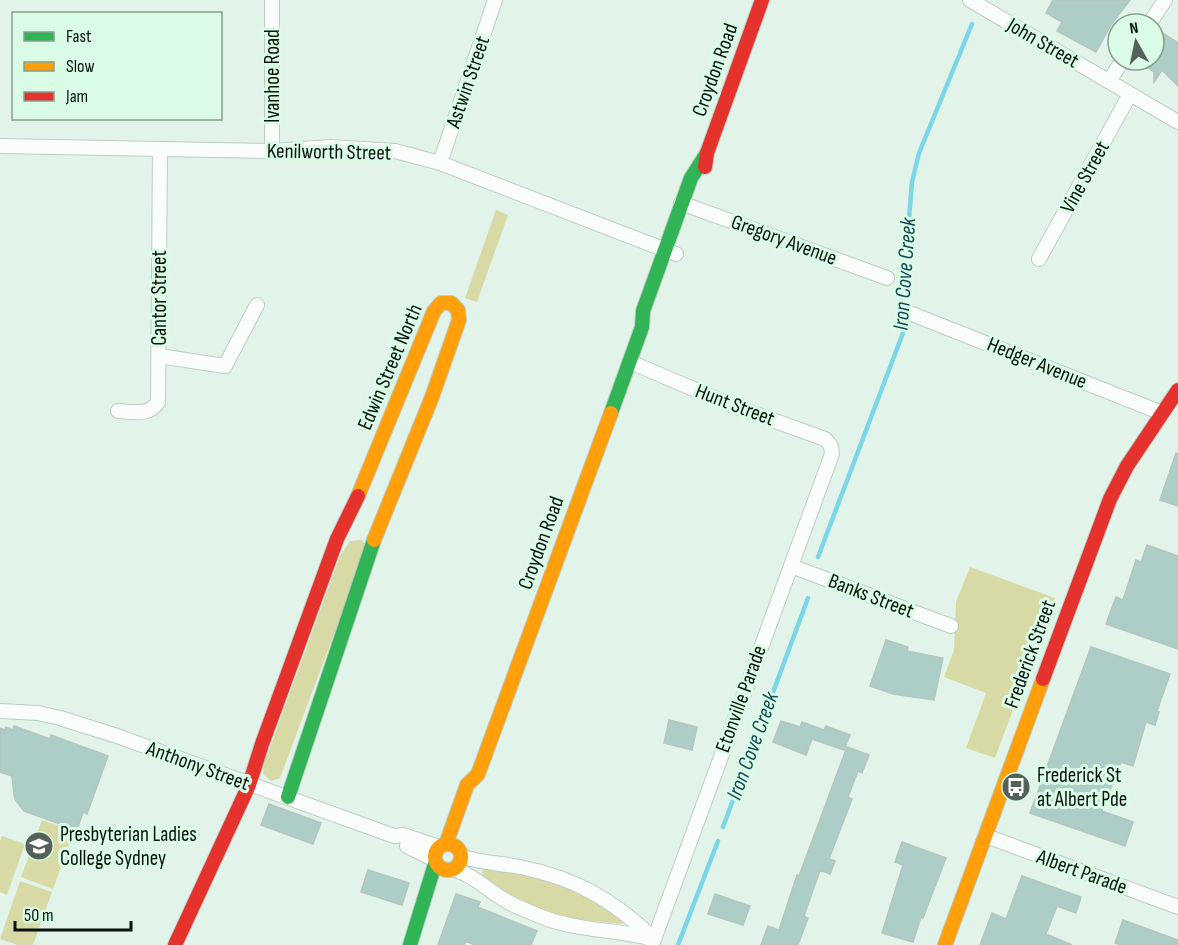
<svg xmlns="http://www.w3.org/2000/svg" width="1178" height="945" viewBox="0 0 1178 945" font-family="'Sofia Sans Condensed',sans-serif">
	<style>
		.green { fill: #d8daa6 }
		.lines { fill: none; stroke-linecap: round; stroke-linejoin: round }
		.stream { stroke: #7bd7e8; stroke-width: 4.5 }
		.building { fill: #adcec7; stroke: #b5c5bf; stroke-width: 1.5 }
		.street-casing { stroke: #bdccc3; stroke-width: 16 }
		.fast-casing { stroke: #bdccc3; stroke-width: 16 }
		.slow-casing { stroke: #bdccc3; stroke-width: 16 }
		.jam-casing { stroke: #bdccc3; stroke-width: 16 }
		.street { stroke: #fbfdfc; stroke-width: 14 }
		.fast { stroke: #30b455; stroke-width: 14 }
		.slow { stroke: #ff9f0a; stroke-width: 14 }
		.jam { stroke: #e5322d; stroke-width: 14 }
		.labels { text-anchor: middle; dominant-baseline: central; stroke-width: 6; stroke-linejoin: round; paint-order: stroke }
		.street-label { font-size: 21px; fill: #07120c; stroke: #dafce7 }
		.poi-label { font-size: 21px; fill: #07120c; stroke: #dafce7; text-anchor: start }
		.water-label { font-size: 22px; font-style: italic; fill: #114754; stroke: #dafce7 }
	</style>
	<rect width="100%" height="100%" fill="#e2f4e9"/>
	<!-- green -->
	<path class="green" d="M 496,210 L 508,215 L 477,302 L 465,298 Z
		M 362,540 L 367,546 L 280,778 L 271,781 L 263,774 L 264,764 L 340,556 L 350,541 Z
		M 970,567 L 1055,598 L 995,758 L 966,748 L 986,693 L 944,677 L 954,650 L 956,602 Z
		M 42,820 L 74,831 L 53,889 L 21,877 Z
		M 2,836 L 25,844 L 7,895 L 0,892 L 0,841 Z
		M 487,868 L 534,874 L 582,891 L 623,919 L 622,924 L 570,919 L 518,901 L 483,877 L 482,871 Z
		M 20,881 L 52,892 L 33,945 L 18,945 L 0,939 Z"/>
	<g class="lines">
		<!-- stream -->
		<path class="stream" d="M 818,557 L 903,333 L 905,266 L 912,182 L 919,153 L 972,24
			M 723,827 L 808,598
			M 678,945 L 718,841"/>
	</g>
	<!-- building -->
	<path class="building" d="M 1053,0 L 1130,0 L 1111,25 L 1096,52 L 1057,31 L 1062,22 L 1046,13 Z
		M 1163,33 L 1178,43 L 1178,86 L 1162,70 L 1154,82 L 1154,72 L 1136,60 L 1154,60 L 1154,48 Z
		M 1176,453 L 1178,454 L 1178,506 L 1160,500 Z
		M 1147,545 L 1178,556 L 1178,649 L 1106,624 L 1116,597 L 1123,600 L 1136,560 L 1141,562 Z
		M 886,640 L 908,647 L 907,651 L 943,658 L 934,700 L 893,694 L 870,686 Z
		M 1091,647 L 1170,674 L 1157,711 L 1159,712 L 1155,725 L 1146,722 L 1133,766 L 1121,762 L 1102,811 L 1133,822 L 1125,846 L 1030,813 Z
		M 669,720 L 697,727 L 692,750 L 664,743 Z
		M 781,721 L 800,727 L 802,722 L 824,730 L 826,726 L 850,735 L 844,750 L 812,739 L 806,755 L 773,742 Z
		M 14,726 L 50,739 L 51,735 L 108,756 L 87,814 L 83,812 L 77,830 L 24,811 L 16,801 L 14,795 L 12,776 L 0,772 L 0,728 L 5,730 L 6,727 L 13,730 Z
		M 847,747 L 869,755 L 862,773 L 858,771 L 848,797 L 852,799 L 829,859 L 835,861 L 830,874 L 820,870 L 804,916 L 808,918 L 798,945 L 761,945 L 768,926 L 779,930 L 797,875 L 799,876 Z
		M 269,804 L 321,823 L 313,844 L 261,825 Z
		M 902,842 L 946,858 L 923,918 L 921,917 L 913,942 L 882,933 L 903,865 L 895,862 Z
		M 368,870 L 409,883 L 402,905 L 361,892 Z
		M 1022,876 L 1081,897 L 1076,913 L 1057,906 L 1046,934 L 1072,945 L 980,945 L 992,913 L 1006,919 Z
		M 456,894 L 480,902 L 478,907 L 537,931 L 531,945 L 475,945 L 466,941 L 464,945 L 438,945 Z
		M 715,894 L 750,906 L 743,925 L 708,914 Z
		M 1123,920 L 1178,940 L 1178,945 L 1121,945 L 1115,943 Z"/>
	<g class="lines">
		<!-- street casing -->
		<g class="street-casing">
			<path id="street" d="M 272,0 L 272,151
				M 970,0 L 1178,122
				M 1149,24 L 1165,0
				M 1109,81 L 1123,60
				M 0,146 L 272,151 L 331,147 L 395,151 L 440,163 L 676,254
				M 440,163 L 495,0
				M 681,203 L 887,278
				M 1039,259 L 1130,94
				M 912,314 L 1162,413
				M 159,356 L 225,366 L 257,305
				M 630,362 L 731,405 L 825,439 L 831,446 L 832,454 L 652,945
				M 118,411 C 133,412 150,416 158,402 L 160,150
				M 791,566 L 951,626
				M 0,711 L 38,713 L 60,718 L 117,736 L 394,836 L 404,835 L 439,847
				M 986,836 L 1178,907
				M 407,846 L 435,860
				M 461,856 C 480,863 500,863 520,867 C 575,878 612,899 653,938
				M 453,869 C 476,876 488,891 508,902 C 517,907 528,911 537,915 C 574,931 616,929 654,939"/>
		</g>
		<!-- fast casing -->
		<g class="fast-casing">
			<path id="fast" d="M 611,413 L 642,327 L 643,311 L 691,178 L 707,153
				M 288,797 L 374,540
				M 410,945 L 435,864"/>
		</g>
		<!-- slow casing -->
		<g class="slow-casing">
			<path id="slow" d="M 358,496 L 434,311 L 441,303 L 451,303 L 458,310 L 459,320 L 432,397 L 374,540
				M 446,844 L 467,785 L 478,774 L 611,413
				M435 857a13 13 0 1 1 26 0a13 13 0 1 1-26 0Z
				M 945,945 L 1043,679"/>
		</g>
		<!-- jam casing -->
		<g class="jam-casing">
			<path id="jam" d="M 705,167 L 707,153 L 762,0
				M 1043,679 L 1110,499 L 1127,466 L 1178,390
				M 175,945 L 249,785 L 262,744 L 337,539 L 358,496"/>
		</g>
		<!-- street -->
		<use href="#street" class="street"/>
		<!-- fast -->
		<use href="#fast" class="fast"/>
		<!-- slow -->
		<use href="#slow" class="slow"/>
		<!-- jam -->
		<use href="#jam" class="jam"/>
	</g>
	<!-- icons -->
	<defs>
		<g id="bus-disc" transform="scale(1.5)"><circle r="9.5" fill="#546159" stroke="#dafce7"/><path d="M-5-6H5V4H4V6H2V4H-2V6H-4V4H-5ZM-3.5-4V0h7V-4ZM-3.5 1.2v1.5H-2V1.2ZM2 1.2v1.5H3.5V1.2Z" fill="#fff"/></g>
		<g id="school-disc" transform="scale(1.5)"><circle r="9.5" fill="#546159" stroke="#dafce7"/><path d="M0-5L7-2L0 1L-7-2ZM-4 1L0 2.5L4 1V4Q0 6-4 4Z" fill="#fff"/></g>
	</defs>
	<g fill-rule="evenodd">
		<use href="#bus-disc" x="1016" y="787"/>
		<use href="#school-disc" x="39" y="846"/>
	</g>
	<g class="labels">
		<!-- street labels -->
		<g class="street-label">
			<text transform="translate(1043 43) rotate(30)">John Street</text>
			<text transform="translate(715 70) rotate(-70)">Croydon Road</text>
			<text transform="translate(272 76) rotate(-90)">Ivanhoe Road</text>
			<text transform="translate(468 82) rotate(-71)">Astwin Street</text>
			<text transform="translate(329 152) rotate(1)">Kenilworth Street</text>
			<text transform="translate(1085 177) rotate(-61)">Vine Street</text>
			<text transform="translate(784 240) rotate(20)">Gregory Avenue</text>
			<text transform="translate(159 298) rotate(-90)">Cantor Street</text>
			<text transform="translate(1037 363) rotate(22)">Hedger Avenue</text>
			<text transform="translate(390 367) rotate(-67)">Edwin Street North</text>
			<text transform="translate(735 405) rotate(21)">Hunt Street</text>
			<text transform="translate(541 543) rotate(-70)">Croydon Road</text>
			<text transform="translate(871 596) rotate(21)">Banks Street</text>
			<text transform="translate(1030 654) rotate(-70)">Frederick Street</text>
			<text transform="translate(741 699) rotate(-70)">Etonville Parade</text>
			<text transform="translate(198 766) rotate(20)">Anthony Street</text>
			<text transform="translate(1082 872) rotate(20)">Albert Parade</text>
		</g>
		<!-- poi labels -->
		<g class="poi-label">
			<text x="1037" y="775">Frederick St<tspan x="1037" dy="24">at Albert Pde</tspan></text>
			<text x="60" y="834">Presbyterian Ladies<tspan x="60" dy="24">College Sydney</tspan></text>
		</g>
		<!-- water labels -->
		<g class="water-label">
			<text transform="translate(905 274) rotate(-86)">Iron Cove Creek</text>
			<text transform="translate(753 746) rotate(-70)">Iron Cove Creek</text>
		</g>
	</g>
	<!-- legend -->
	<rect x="12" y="12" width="210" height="108" fill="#dafce7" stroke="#869e8f" stroke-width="1.5"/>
	<rect x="24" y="32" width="30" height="9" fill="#30b455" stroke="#869e8f" stroke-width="1.5"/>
	<text x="66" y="42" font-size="18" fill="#07120c">Fast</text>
	<rect x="24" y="62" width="30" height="9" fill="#ff9f0a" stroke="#869e8f" stroke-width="1.5"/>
	<text x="66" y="72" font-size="18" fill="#07120c">Slow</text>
	<rect x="24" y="92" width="30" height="9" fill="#e5322d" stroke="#869e8f" stroke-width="1.5"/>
	<text x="66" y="102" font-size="18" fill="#07120c">Jam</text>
	<!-- north arrow -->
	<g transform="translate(1136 42) rotate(351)"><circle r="28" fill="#dafce7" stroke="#869e8f" stroke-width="1.5"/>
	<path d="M0-4.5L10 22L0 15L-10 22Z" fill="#546159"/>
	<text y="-9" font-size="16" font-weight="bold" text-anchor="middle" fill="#07120c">N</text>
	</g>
	<!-- scale -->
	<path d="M15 921v9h116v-9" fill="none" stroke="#07120c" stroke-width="3"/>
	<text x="24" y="921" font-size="18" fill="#07120c" stroke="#dafce7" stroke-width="4.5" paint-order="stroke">50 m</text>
</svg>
